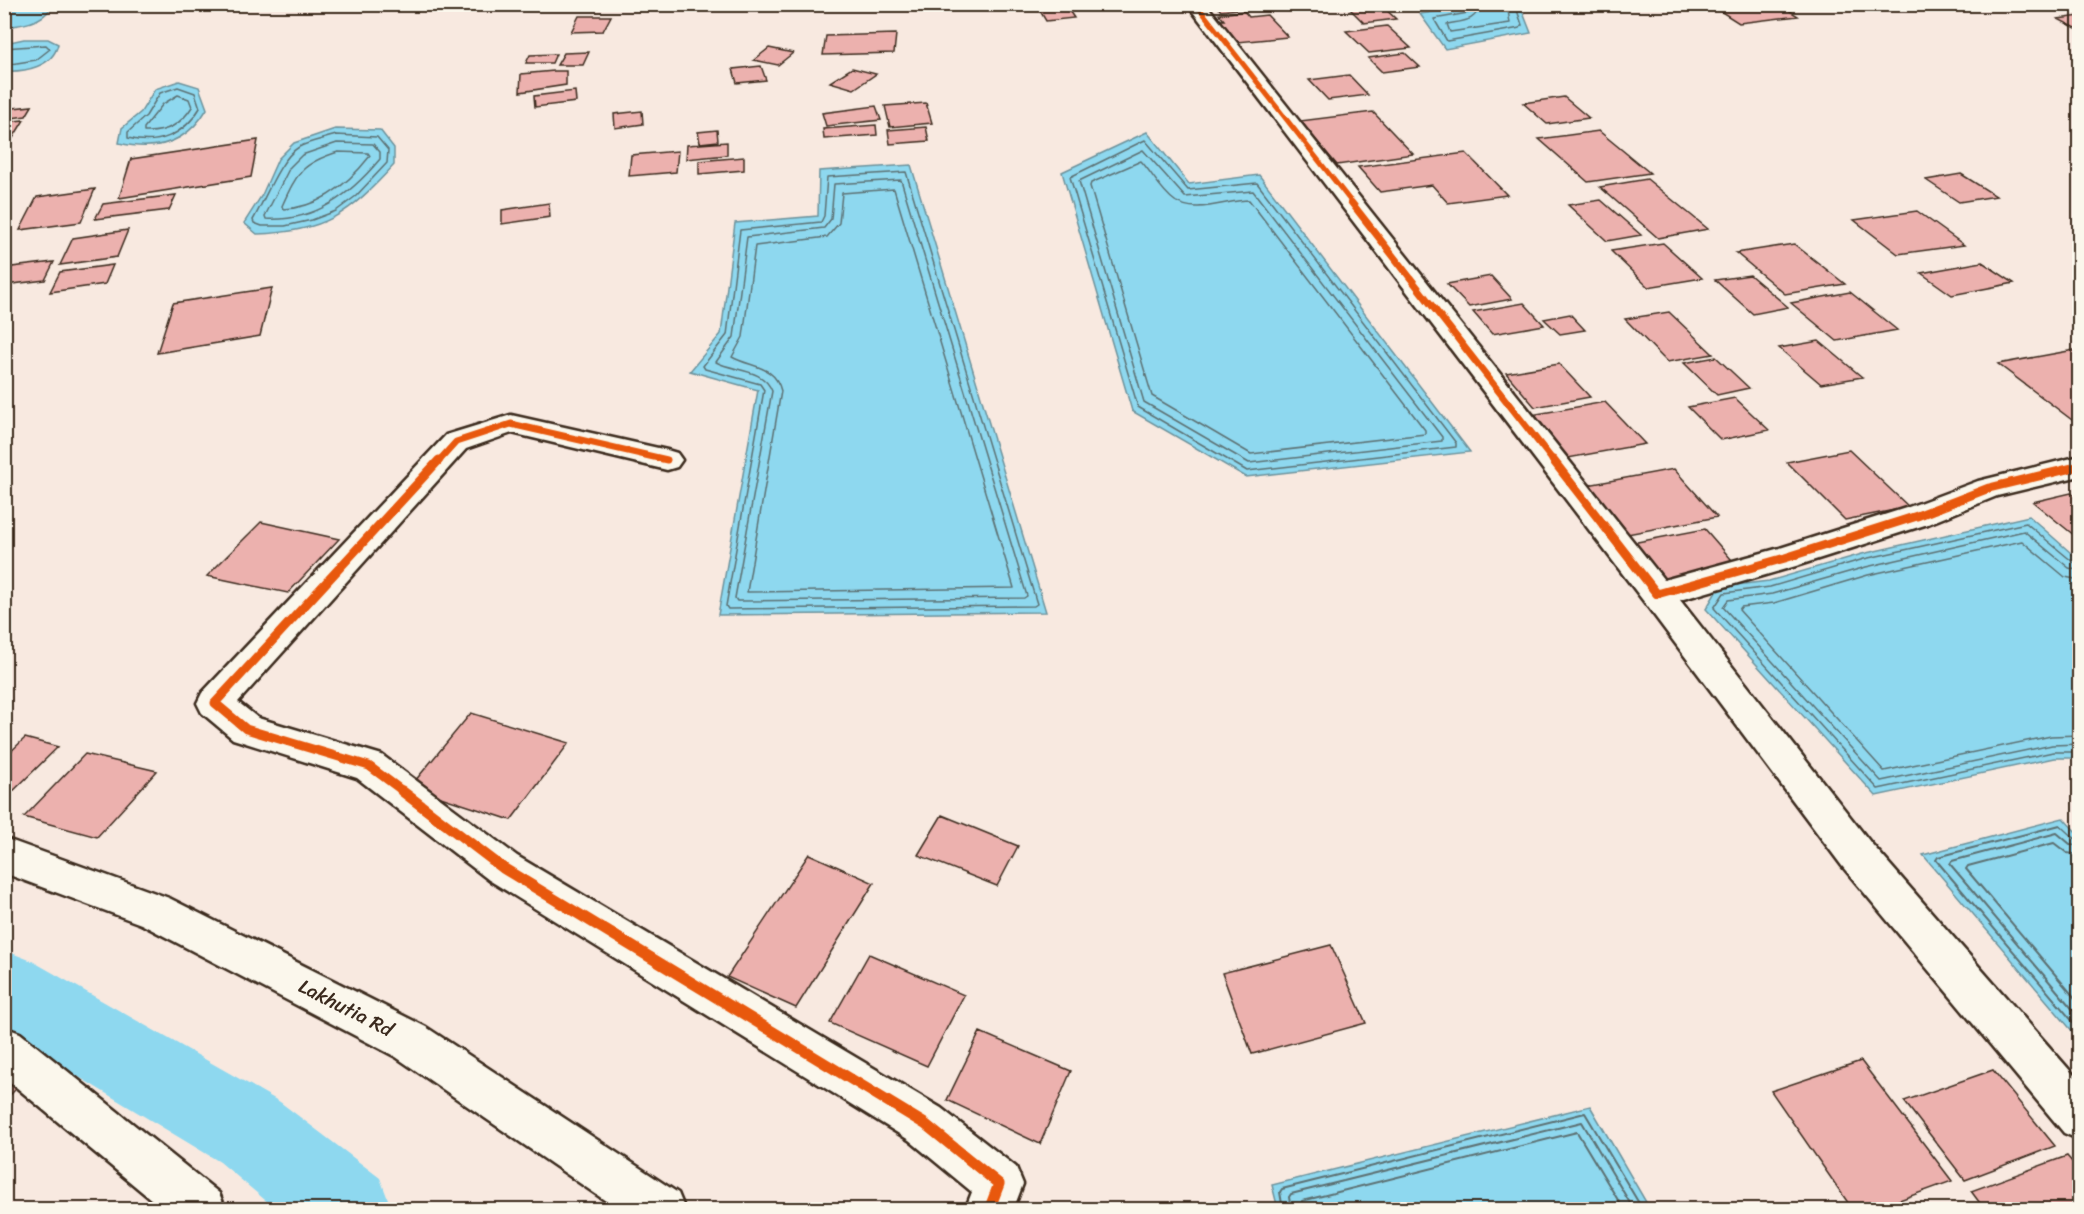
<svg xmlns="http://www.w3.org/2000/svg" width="2084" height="1214" viewBox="0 0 2084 1214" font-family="Sriracha,sans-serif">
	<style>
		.water { fill: #8ed8ef; stroke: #6d929b; stroke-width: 1.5 }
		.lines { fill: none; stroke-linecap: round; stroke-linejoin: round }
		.shore-far1 { stroke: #5c7072; stroke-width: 1.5 }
		.shore { stroke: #5c7072; stroke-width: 2 }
		.canal { fill: #8ed8ef; fill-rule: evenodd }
		.building { fill: #ecb1ae; stroke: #3b2a1e; stroke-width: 1.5 }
		.minor-casing { stroke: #3b2a1e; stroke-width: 5 }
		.minor { fill: #fbf7ec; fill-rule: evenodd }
		.cycleway-far3-casing { stroke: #fbf7ec; stroke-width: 8 }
		.cycleway-far2-casing { stroke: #fbf7ec; stroke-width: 10 }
		.cycleway-far1-casing { stroke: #fbf7ec; stroke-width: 13 }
		.cycleway-casing { stroke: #fbf7ec; stroke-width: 15 }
		.cycleway-far3 { stroke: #e8590c; stroke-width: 5 }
		.cycleway-far2 { stroke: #e8590c; stroke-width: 7 }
		.cycleway-far1 { stroke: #e8590c; stroke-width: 9 }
		.cycleway { stroke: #e8590c; stroke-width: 11 }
		.labels { text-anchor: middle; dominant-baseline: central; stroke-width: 4.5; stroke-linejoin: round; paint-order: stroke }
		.near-street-label { font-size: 20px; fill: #3b2a1e; stroke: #fbf7ec }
	</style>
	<rect width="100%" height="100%" fill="#f8e9e0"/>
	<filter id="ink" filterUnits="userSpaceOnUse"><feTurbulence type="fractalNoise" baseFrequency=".0167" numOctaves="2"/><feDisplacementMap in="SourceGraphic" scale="12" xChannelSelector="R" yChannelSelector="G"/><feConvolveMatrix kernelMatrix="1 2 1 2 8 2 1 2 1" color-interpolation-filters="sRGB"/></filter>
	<g filter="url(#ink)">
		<!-- water -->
		<path class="water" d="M 1486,4 L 1520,5 L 1531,33 L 1445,49 L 1420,14 Z
			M 4,5 L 44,5 L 51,8 C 41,23 21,25 5,27 Z
			M 24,39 L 48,39 L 58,44 C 53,67 25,72 5,71 L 5,43 Z
			M 179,81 L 199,87 L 207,109 C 187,143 157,152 119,143 L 122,128 L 141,112 L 155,89 Z
			M 335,129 L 380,130 L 394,148 L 394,165 C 349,214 325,232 257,234 L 244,223 L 262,195 L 278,159 L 294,143 Z
			M 1147,132 L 1189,184 L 1259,175 L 1470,452 L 1246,477 L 1132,411 L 1062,172 Z
			M 911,165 L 1046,612 L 718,615 L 758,390 L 690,371 L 721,334 L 735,223 L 818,216 L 819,171 Z
			M 2029,516 L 2079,560 L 2079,758 L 2054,758 L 1876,796 L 1706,609 L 1719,587 L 1769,581 L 1862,554 Z
			M 2063,818 L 2079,835 L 2079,1039 L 1923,855 Z
			M 1590,1106 L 1650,1209 L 1278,1209 L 1272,1185 Z"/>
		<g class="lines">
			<!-- shore-far1 -->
			<path class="shore-far1" d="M 1472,4 L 1468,13 L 1434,19 L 1447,41 L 1520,28 L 1522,25 L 1515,4
				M 1480,4 C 1477,22 1462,21 1447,24 L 1450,32 L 1510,23 L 1507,4
				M 4,48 L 46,45 L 50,49 L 36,60 L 4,65
				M 178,87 L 195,93 L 200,108 C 184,135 158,146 128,138 L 128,132 L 146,116 L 160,93 Z
				M 178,95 L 189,99 L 192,107 C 181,125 165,133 144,132 L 144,128 L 163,104 Z
				M 336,135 L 377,137 L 388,150 L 387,163 L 356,196 L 336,211 L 312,220 L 285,226 L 262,226 L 254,223 L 253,220 C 265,200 279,159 299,147 C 310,141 324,139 336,135 Z
				M 1145,140 L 1188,190 L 1257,183 L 1456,443 L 1456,447 L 1247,471 L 1138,407 L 1070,177 Z
				M 337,143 L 373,144 L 380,152 L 380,159 C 350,195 315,222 266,219 L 265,216 L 290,167 L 302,155 Z
				M 1143,150 L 1185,197 L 1253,191 L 1442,437 L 1442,441 L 1249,463 L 1144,402 L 1079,181 Z
				M 338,152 L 368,153 L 370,156 C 348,184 320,208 283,209 L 282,206 C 297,173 302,163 338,152 Z
				M 1141,161 C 1152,173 1161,191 1175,201 C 1195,215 1227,200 1249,200 L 1425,430 L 1425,434 L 1251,454 L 1152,396 L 1090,186 L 1091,183 Z
				M 906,172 L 1037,604 L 1034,606 L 728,609 L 726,606 L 764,390 L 760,384 L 705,369 L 703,366 L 727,335 L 740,230 L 821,222 L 824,216 L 827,177 Z
				M 901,180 L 1027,596 L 1024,598 L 737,601 L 735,598 L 772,391 C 763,368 735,372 716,362 L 734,337 L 747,237 L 824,228 L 831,219 L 834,184 Z
				M 894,189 L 1014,588 L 747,592 L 781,391 C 775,365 752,368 732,357 L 743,337 L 755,246 L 827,237 L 839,223 L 842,193 Z
				M 2080,564 L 2073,562 L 2026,523 L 1864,559 L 1770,587 L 1724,593 L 1714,608 L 1878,789 L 2053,752 L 2080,752
				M 2080,571 L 2069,568 L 2024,531 L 1866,567 L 1772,594 L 1728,600 L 1723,607 L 1881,781 L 2052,745 L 2080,744
				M 2080,580 L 2065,577 L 2022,541 L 1868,575 L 1774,603 L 1741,607 L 1739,610 L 1884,771 L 2051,736 L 2080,735"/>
			<!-- shore -->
			<path class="shore" d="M 2080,839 L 2074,838 L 2060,825 L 1938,857 L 1936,860 L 2080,1030
				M 2080,846 L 2070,844 L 2057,833 L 1952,861 L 1950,864 L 2080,1018
				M 2080,855 L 2067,853 L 2054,843 L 1968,866 L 1966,869 L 2080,1004
				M 1283,1210 L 1280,1192 L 1282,1189 L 1585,1113 L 1643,1210
				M 1291,1210 L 1289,1197 L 1291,1194 L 1582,1122 L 1634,1210
				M 1300,1210 L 1302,1201 L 1577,1132 L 1624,1210"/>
			<!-- canal -->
			<path class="canal" d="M 4,950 L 32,961 L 280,1102 L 380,1178 L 392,1210 L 277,1210 L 220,1162 L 4,1032 Z"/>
		</g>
		<!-- building -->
		<path class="building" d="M 1215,4 L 1281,4 L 1221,11 Z
			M 1345,4 L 1380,4 L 1396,19 L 1364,23 Z
			M 1709,4 L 1779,4 L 1798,16 L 1739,23 Z
			M 1066,6 L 1074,18 L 1046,21 L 1039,9 Z
			M 1244,11 L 1249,17 L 1267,15 L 1288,37 L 1237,42 L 1218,20 L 1224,20 L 1219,14 Z
			M 579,16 L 611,16 L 603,31 L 571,32 Z
			M 2080,16 L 2080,30 L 2058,19 Z
			M 1387,26 L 1411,48 L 1369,53 L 1346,31 Z
			M 896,34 L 894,53 L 823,55 L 826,36 Z
			M 769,48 L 793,53 L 778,65 L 754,60 Z
			M 589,52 L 583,65 L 557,65 L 564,53 Z
			M 1405,53 L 1420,67 L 1382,72 L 1368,58 Z
			M 556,54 L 552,63 L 526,63 L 530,55 Z
			M 761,66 L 766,80 L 737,83 L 733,69 Z
			M 852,68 L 876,74 L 854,89 L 830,82 Z
			M 554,71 L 566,71 L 566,85 L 520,92 L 521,74 Z
			M 1349,75 L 1368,95 L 1328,100 L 1309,80 Z
			M 575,91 L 576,102 L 535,107 L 534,96 Z
			M 1564,97 L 1589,118 L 1547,124 L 1523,103 Z
			M 926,103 L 932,123 L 890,127 L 885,106 Z
			M 32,106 L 26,116 L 4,119 L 4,109 Z
			M 876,106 L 881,120 L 826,126 L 822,113 Z
			M 642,111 L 643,124 L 615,128 L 614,114 Z
			M 1373,112 L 1413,154 L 1337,165 L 1300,121 Z
			M 24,120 L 13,138 L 4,139 L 4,122 Z
			M 876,125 L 877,135 L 824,139 L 823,129 Z
			M 926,127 L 929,141 L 890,144 L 888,130 Z
			M 717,130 L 718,141 L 700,143 L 698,132 Z
			M 1599,131 L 1650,173 L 1588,182 L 1539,139 Z
			M 258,140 L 251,177 L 119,198 L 131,159 Z
			M 727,142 L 727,155 L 686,159 L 687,145 Z
			M 678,151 L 676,172 L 629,176 L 631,155 Z
			M 1466,153 L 1507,195 L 1448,203 L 1432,185 L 1380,192 L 1358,167 Z
			M 744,157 L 744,170 L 699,174 L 699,161 Z
			M 1961,174 L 1996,196 L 1959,202 L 1926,180 Z
			M 1647,179 L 1708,229 L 1658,238 L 1600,187 Z
			M 95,189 L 81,222 L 20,230 L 37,197 Z
			M 176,195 L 169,210 L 95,219 L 103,204 Z
			M 1601,200 L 1641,235 L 1607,241 L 1568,205 Z
			M 549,203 L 550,217 L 502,224 L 502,210 Z
			M 1917,211 L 1964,245 L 1898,254 L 1854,220 Z
			M 128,230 L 117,257 L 60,265 L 73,238 Z
			M 1663,243 L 1702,278 L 1648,287 L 1611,251 Z
			M 1794,244 L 1845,284 L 1785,294 L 1736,253 Z
			M 54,262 L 45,280 L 4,285 L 12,267 Z
			M 1982,262 L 2014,283 L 1952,295 L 1921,273 Z
			M 113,265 L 105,284 L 50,292 L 60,272 Z
			M 1750,275 L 1788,307 L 1753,314 L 1715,280 Z
			M 1491,276 L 1512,299 L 1469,307 L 1447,284 Z
			M 272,288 L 260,336 L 157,353 L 173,303 Z
			M 1850,292 L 1897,330 L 1837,341 L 1791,303 Z
			M 1524,303 L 1544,325 L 1492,334 L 1473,312 Z
			M 1669,312 L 1713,354 L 1667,362 L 1625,319 Z
			M 1570,314 L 1585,330 L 1560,334 L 1544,319 Z
			M 1819,341 L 1862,377 L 1821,384 L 1779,348 Z
			M 2080,349 L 2080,426 L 1998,364 Z
			M 1716,357 L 1749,388 L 1717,395 L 1684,363 Z
			M 1559,364 L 1590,397 L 1535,407 L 1506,373 Z
			M 1735,398 L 1769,430 L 1721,440 L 1688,407 Z
			M 1605,402 L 1645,444 L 1568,458 L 1531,415 Z
			M 1849,450 L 1909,507 L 1845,520 L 1787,462 Z
			M 1674,469 L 1717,517 L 1617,536 L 1577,487 Z
			M 2071,493 L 2080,500 L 2080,540 L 2033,502 Z
			M 261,522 L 339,539 L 288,593 L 207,576 Z
			M 1705,529 L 1738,567 L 1663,581 L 1632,543 Z
			M 471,713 L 569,743 L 511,820 L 410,787 Z
			M 25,738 L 58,747 L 4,800 L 4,758 Z
			M 85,754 L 157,771 L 97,837 L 24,817 Z
			M 942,815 L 1018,846 L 997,886 L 918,855 Z
			M 809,854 L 874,883 L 796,1008 L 727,977 Z
			M 1331,945 L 1366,1023 L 1252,1054 L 1222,973 Z
			M 869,954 L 964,995 L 927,1066 L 830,1023 Z
			M 980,1032 L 1071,1071 L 1040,1144 L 947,1100 Z
			M 1861,1061 L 1952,1181 L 1872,1210 L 1853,1210 L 1771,1091 Z
			M 1993,1070 L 2055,1146 L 1965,1180 L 1904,1101 Z
			M 4,1082 L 17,1088 L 4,1101 Z
			M 2067,1156 L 2080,1171 L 2080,1210 L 1985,1210 L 1971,1191 Z"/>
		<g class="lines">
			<!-- minor casing -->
			<g class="minor-casing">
				<path id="minor" d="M 1187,4 L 1206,4 L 1664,580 L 1780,548 L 1906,508 L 1978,481 L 2080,456 L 2080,476 L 1997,496 L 1928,524 L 1796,566 L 1680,600 L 1870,842 L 2080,1082 L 2080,1140 L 2064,1133 L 1842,866 L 1645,603 Z
					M 511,415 L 667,450 L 677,453 L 682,460 L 677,467 L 667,470 L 512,433 L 466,449 L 238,702 L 258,718 L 382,755 L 517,856 L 941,1108 L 1016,1167 L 1023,1184 L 1013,1210 L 965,1210 L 972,1192 L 909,1140 L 489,880 L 357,778 L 233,739 L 202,713 L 197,703 L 202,693 L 446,435 Z
					M 4,838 L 169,898 L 426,1027 L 678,1193 L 685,1210 L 619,1210 L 396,1057 L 141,924 L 4,873 Z
					M 4,1027 L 20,1033 L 219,1193 L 226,1210 L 164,1210 L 4,1077 Z"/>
			</g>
			<!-- minor -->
			<use href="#minor" class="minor"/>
			<!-- cycleway-far3 casing -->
			<g class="cycleway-far3-casing">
				<path id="cycleway-far3" d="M 1196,4 L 1352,203"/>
			</g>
			<!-- cycleway-far2 casing -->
			<g class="cycleway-far2-casing">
				<path id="cycleway-far2" d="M 1351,202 L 1554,462
					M 438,462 L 456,442 L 511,424 L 667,460"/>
			</g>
			<!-- cycleway-far1 casing -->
			<g class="cycleway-far1-casing">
				<path id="cycleway-far1" d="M 1553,460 L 1657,594 L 1785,558 L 1917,516 L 1989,488 L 2080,466
					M 404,792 L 369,766 L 246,729 L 215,703 L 439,460"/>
			</g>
			<!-- cycleway casing -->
			<g class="cycleway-casing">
				<path id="cycleway" d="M 402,791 L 503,868 L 925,1124 L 999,1184 L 989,1210"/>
			</g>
			<!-- cycleway-far3 -->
			<use href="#cycleway-far3" class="cycleway-far3"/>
			<!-- cycleway-far2 -->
			<use href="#cycleway-far2" class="cycleway-far2"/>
			<!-- cycleway-far1 -->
			<use href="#cycleway-far1" class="cycleway-far1"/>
			<!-- cycleway -->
			<use href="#cycleway" class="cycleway"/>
		</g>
	</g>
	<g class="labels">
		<!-- near-street labels -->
		<g class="near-street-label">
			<text transform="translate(346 1008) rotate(27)">Lakhutia Rd</text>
		</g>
	</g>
	<!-- margin -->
	<rect width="2084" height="1214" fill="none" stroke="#fbf7ec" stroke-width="24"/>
	<rect x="12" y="12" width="2060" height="1190" fill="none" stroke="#3b2a1e" stroke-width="2" filter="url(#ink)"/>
</svg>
